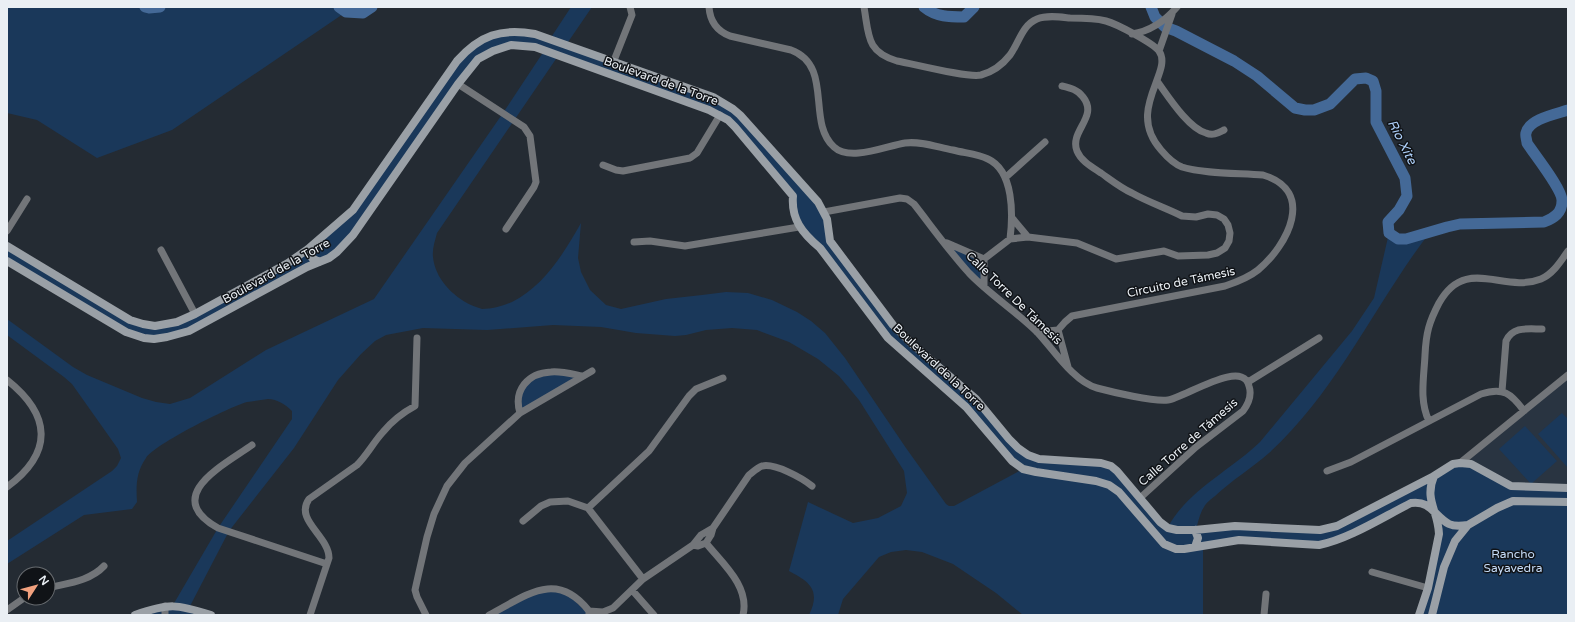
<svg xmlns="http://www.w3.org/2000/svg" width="1575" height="622" viewBox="0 0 1575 622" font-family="'Varela Round',sans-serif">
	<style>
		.built { fill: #293441 }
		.green { fill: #1a385a; fill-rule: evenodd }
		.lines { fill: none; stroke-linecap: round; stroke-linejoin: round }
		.river { stroke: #446997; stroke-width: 11 }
		.street { stroke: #727579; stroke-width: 7 }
		.secondary { stroke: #9aa0a6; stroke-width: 8 }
		.labels { text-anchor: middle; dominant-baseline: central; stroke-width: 3; stroke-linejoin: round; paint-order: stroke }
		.street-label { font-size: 12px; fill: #eaeff4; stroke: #101317 }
		.park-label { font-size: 12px; fill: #c5dbf7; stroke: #101317 }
		.water-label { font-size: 13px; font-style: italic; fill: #afd1fb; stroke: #101317 }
	</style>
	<rect width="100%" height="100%" fill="#242b33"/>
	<!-- built -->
	<path class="built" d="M 1568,374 L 1568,487 L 1512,486 L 1466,463 Z"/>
	<!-- green -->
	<path class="green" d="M 7,7 L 145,7 L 149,8 L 160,7 L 339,7 L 346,12 L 172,130 L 97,158 L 37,120 L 7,113 Z
		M 571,7 L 592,7 L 566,45 L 724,103 L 818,202 L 830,241 L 893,325 L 976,399 L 1028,455 L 1111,466 L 1168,527 C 1187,491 1231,470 1260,442 L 1352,331 L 1374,298 L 1389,233 L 1398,239 L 1406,239 L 1430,232 C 1375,304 1337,391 1269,453 C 1252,468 1232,480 1215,496 C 1211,499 1206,503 1204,507 C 1200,513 1198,522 1196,530 L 1320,530 L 1446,468 L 1466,463 L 1511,486 L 1568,488 L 1568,615 L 1419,615 L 1439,534 L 1435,511 L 1419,501 L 1330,543 L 1239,540 L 1203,545 L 1203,615 L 1023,615 L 996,593 L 953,564 L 922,552 L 906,550 L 891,552 L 879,557 L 843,599 L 838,615 L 809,615 C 821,590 810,582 789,571 L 808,502 L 853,523 L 878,518 L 901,506 L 907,493 L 904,471 L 859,400 L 839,376 L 818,359 L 789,342 L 757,330 L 732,328 L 706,330 L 686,335 L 675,336 L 636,333 L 601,327 L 553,325 L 487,330 L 423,328 L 386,335 L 375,341 L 361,354 L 338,380 L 294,448 L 229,531 L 189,608 L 211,615 L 135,615 L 173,605 L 218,528 L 292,419 L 292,411 C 286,405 277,399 268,399 C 261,400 253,401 247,402 C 229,407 155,444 146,458 C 136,472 136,486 137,502 L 132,509 L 84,515 L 7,564 L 7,541 L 112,471 L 117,466 L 121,458 L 118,449 L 72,384 L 64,377 L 7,335 L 7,319 L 73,367 L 87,375 L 142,398 L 156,402 L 170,404 L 190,398 L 266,350 L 374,299 L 503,113 L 544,51 L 523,45 L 478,59 L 337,252 L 189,331 L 144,338 L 7,261 L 7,246 L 130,320 L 165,325 L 288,263 L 353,210 L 465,52 L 506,31 L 550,39 ZM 558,56 L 728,120 L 793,196 L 799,227 L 896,346 L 975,417 L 1023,469 L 954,506 L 949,506 L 946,504 L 906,448 L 845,358 L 825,333 L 811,321 L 797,312 L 772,300 L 748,293 L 726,292 L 702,295 L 666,299 L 621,309 L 606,305 L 590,290 L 581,272 L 578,258 L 581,223 C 564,253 544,286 512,302 C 503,306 492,309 482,309 C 478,308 474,306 471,305 C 452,296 435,278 433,257 C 432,249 435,241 437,233 Z
		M 945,243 L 984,259 L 984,287 Z
		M 543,373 L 582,376 L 520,413 L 523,386 Z
		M 1562,413 L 1568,419 L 1568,468 L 1538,434 Z
		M 1525,426 L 1557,461 L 1531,484 L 1499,449 Z
		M 533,592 L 566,592 L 589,615 L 489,615 Z"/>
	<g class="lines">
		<!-- river -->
		<path class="river" d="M 145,7 L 149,8 L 160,7
			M 339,7 L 346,12 L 363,13 L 372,7
			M 924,7 C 936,17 950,17 964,17 L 974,7
			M 1151,7 L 1155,17 L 1165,27 L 1176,31 L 1234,61 L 1257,76 L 1295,108 L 1305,110 L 1314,110 L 1330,104 L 1355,79 L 1366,78 L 1373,81 L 1376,91 L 1376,122 L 1405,178 L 1407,196 L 1399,210 L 1388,222 L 1389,233 L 1398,239 L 1406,239 L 1447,227 L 1460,224 L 1544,222 C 1554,218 1562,213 1562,201 C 1563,190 1534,154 1527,143 C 1527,140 1525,136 1526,133 C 1529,119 1556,114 1568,110"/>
		<!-- street -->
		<path class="street" d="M 709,7 C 710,22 717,31 730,36 L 791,50 C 834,66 806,122 834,147 C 850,162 886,146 905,143 C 921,141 937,147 953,150 C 964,153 978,154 988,159 C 1014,171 1013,215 1010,239
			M 864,7 C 869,35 866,52 897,61 C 914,64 967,78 981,75 C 992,72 1003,64 1010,55 C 1019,43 1022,25 1037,19 C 1047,15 1060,17 1070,18 C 1082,18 1095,18 1106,21 C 1117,24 1153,43 1159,51 C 1174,72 1125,109 1161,150 C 1167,157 1174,164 1182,167 C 1204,174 1240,173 1263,175 C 1316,191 1288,245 1258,270 C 1248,278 1237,282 1225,286 L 1072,316 L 1065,322 L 1058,330
			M 1132,34 C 1151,31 1165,21 1177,7
			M 1159,51 L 1172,14
			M 613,63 L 632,15 L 630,7
			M 1157,81 C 1168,96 1188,128 1206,133 C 1213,136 1218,133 1224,130
			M 458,84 L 524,127 L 530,136 L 536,182 L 534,187 L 506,229
			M 603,165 L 616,170 L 623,171 L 690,158 L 697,153 L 720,115
			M 1006,177 L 1045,142
			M 824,212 L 900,198 L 907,199 L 914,204 C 932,227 949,251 969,273 C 990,295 1016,311 1038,333 C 1053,349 1074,382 1097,388 C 1112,392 1154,402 1168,400 C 1184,398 1243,358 1249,386 C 1252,395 1249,403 1243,411 L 1196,447 L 1140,498
			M 1013,219 L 1028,237
			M 7,231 L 27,199
			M 634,242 L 650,241 L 685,246 L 799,227
			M 947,243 L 984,259
			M 161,250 L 195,314
			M 984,259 L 1010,239 L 1028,237 L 1077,243 L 1116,259 L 1164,251 L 1178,256 L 1208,255 L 1217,253 L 1225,248 L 1229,241 L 1230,233 L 1228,225 L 1224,219 L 1217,215 L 1208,214 L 1196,217 L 1182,216 C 1166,208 1148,202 1132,193 C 1121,188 1111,180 1101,173 C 1092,167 1081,161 1077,151 C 1069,131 1099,117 1083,97 C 1078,90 1071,88 1062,86
			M 984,259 L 984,287
			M 1058,330 L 1068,367
			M 1037,332 L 1058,330
			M 7,380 C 51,415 54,452 7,487
			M 1248,382 L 1319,338
			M 1502,391 L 1506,341 C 1513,326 1528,329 1542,329
			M 520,413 C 513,390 528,373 551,372 C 561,371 572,374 582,376
			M 1429,421 C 1419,401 1424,377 1425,355 C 1426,333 1429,322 1439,303 C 1466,255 1503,294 1541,279 C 1553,274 1561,261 1568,251
			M 252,445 C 224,465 161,496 218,528 L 327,564
			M 1460,463 L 1568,375
			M 1327,471 L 1351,462 L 1481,394 C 1503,387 1511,393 1524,411
			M 588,508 L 649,451 L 689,396 L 696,389 L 723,378
			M 523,521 L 541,506 L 550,502 L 568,501 L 588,508 L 643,579
			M 706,543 C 722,563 750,586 743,615
			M 693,545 L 698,546 L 706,543 L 711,535 L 713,528 L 749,475 C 753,472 757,468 762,466 C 775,463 802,478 812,486
			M 1372,572 L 1428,588
			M 48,588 C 68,583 90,581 104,566
			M 632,590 L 654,615
			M 165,606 L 165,615
			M 7,610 L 24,598
			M 589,611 L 603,612 L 613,608 L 643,579 L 693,545 L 701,535 L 713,528
			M 310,615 L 329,558 C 329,536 294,520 309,499 L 357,465 C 367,455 373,443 383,432 C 392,421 402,413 415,406 L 417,338
			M 426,615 L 417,597 L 415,590 L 417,581 L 427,537 L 434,514 L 447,486 L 465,463 L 520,413 L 592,371
			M 489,615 C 526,596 556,569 589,611 L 589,615
			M 1264,615 L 1266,594"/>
		<!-- secondary -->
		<path class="secondary" d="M 7,246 L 130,320 L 143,324 L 155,326 L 177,322 L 195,314 L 250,284 L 288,263 L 308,249 L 353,210 L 457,61 C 480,35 501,28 535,34 L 713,97 L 733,109 L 740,115 L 818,202 L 827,219 L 830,241 L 893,325 L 911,343 L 976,399 L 1009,439 L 1018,448 L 1028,455 L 1039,459 L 1101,463 L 1111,466 L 1117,471 L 1160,522 L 1168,528 L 1177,530 L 1195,530 L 1235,526 L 1320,530 L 1337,526 L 1434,476 L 1453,464 L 1460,463 L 1471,464 L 1511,486 L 1568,488
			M 308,249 L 312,258 L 319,262
			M 7,261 L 126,332 L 144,338 L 154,339 L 167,337 L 189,331 L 307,267 L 329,258 L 337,252 L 353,235 L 458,84 L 478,59 L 493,51 L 511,45 L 535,47 L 709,110 L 728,120 L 735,127 L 793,196 C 791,219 802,233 820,248 L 888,338 L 966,407 L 1012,461 L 1023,469 L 1036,472 L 1096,481 L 1109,485 L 1119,492 L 1164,544 L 1176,549 L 1184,549 L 1239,540 L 1319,545 C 1349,539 1383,517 1411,503 C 1431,500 1434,516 1449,524 C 1455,527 1462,526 1468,525
			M 1195,547 L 1198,538 L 1195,530
			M 135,615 C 170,603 176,604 211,615
			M 1419,615 L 1428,588 L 1439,534 C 1438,510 1424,500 1434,476
			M 1432,615 L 1444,567 L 1455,541 L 1468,525 L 1497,508 L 1513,501 L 1568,502"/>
	</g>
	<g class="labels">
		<!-- street labels -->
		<g class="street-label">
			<text transform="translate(661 81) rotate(20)">Boulevard de la Torre</text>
			<text transform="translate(276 271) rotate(-29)">Boulevard de la Torre</text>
			<text transform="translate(1181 282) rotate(-12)">Circuito de Támesis</text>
			<text transform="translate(1014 298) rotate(44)">Calle Torre De Támesis</text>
			<text transform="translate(939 367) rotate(43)">Boulevard de la Torre</text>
			<text transform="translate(1188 442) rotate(-41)">Calle Torre de Támesis</text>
		</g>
		<!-- park labels -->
		<g class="park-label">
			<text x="1513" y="554">Rancho<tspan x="1513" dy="14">Sayavedra</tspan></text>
		</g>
		<!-- water labels -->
		<g class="water-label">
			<text transform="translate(1402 142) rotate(63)">Rio Xite</text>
		</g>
	</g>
	<!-- border -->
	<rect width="1575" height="622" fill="none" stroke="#eaeff4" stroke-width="16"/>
	<!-- north arrow -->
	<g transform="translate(36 586) rotate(54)"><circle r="19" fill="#101317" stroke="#676b6f"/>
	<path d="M0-3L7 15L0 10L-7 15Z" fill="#f2a17e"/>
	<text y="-6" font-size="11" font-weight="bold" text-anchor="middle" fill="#eaeff4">N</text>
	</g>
</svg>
